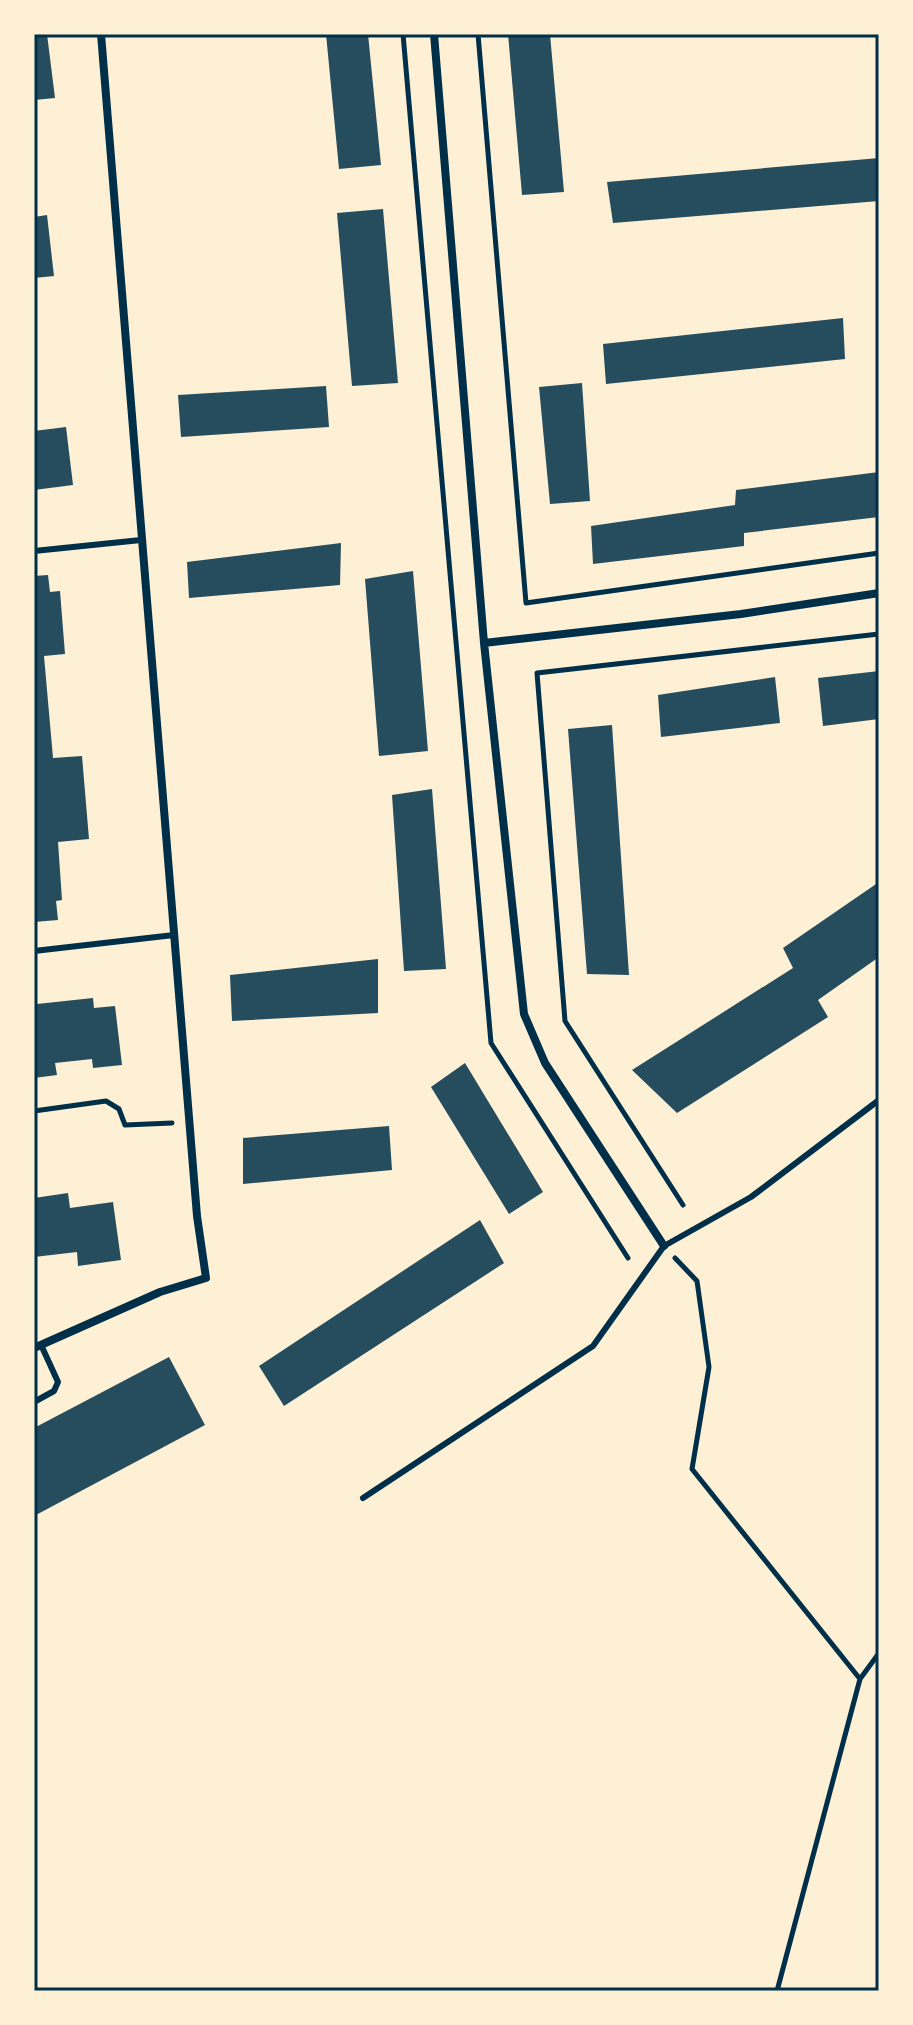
<svg xmlns="http://www.w3.org/2000/svg" width="913" height="2025" viewBox="0 0 913 2025" font-family="'Varela Round',sans-serif">
	<style>
		.building { fill: #264d5e }
		.lines { fill: none; stroke-linecap: round; stroke-linejoin: round }
		.path { stroke: #003049; stroke-width: 5 }
		.service { stroke: #003049; stroke-width: 6 }
		.minor { stroke: #003049; stroke-width: 8 }
		.neatline { fill: none; stroke: #003049; stroke-width: 3 }
	</style>
	<rect width="100%" height="100%" fill="#fdf0d5"/>
	<!-- building -->
	<path class="building" d="M 34,34 L 47,34 L 55,98 L 34,100 Z
		M 326,34 L 368,34 L 381,165 L 339,169 Z
		M 508,34 L 550,34 L 564,192 L 522,195 Z
		M 879,158 L 879,201 L 613,223 L 607,182 Z
		M 383,209 L 398,383 L 352,386 L 337,213 Z
		M 47,215 L 54,276 L 34,278 L 34,217 Z
		M 843,318 L 845,359 L 606,384 L 603,344 Z
		M 582,383 L 590,501 L 550,504 L 539,387 Z
		M 326,386 L 329,427 L 181,437 L 178,395 Z
		M 66,427 L 73,485 L 34,490 L 34,431 Z
		M 879,472 L 879,517 L 744,533 L 744,546 L 593,564 L 591,526 L 735,505 L 736,490 Z
		M 341,543 L 340,585 L 189,598 L 187,562 Z
		M 413,571 L 428,751 L 379,756 L 365,579 Z
		M 48,575 L 50,592 L 60,591 L 65,654 L 44,656 L 53,758 L 82,756 L 89,839 L 58,842 L 62,900 L 56,901 L 58,920 L 34,922 L 34,576 Z
		M 879,671 L 879,719 L 823,726 L 818,678 Z
		M 775,677 L 780,723 L 661,737 L 658,695 Z
		M 612,725 L 629,975 L 587,974 L 568,729 Z
		M 432,789 L 446,969 L 404,971 L 392,795 Z
		M 879,882 L 879,957 L 818,1000 L 828,1017 L 677,1113 L 632,1070 L 793,968 L 783,948 Z
		M 378,959 L 378,1013 L 232,1021 L 230,975 Z
		M 93,998 L 94,1008 L 115,1006 L 122,1065 L 93,1068 L 92,1059 L 55,1063 L 57,1075 L 34,1078 L 37,1004 Z
		M 465,1063 L 543,1192 L 509,1214 L 431,1087 Z
		M 389,1126 L 392,1170 L 243,1184 L 243,1138 Z
		M 68,1193 L 70,1208 L 113,1202 L 121,1260 L 78,1266 L 77,1252 L 34,1257 L 34,1198 Z
		M 480,1220 L 504,1263 L 284,1406 L 259,1366 Z
		M 169,1357 L 205,1425 L 34,1516 L 34,1428 Z"/>
	<g class="lines">
		<!-- path -->
		<path class="path" d="M 403,34 L 491,1043 L 628,1258
			M 478,34 L 526,603 L 879,553
			M 34,1111 L 106,1101 L 119,1109 L 125,1125 L 172,1123
			M 683,1205 L 565,1021 L 537,673 L 879,634
			M 675,1258 L 697,1281 L 709,1367 L 692,1469 L 860,1679
			M 777,1991 L 860,1679 L 879,1653"/>
		<!-- service -->
		<path class="service" d="M 34,551 L 141,540
			M 34,951 L 174,935
			M 34,1402 L 54,1391 L 58,1382 L 42,1347
			M 363,1498 L 593,1346 L 664,1246 L 751,1197 L 879,1100"/>
		<!-- minor -->
		<path class="minor" d="M 434,34 L 484,643 L 524,1014 L 545,1063 L 664,1246
			M 484,643 L 741,614 L 879,593
			M 34,1348 L 160,1292 L 206,1278 L 197,1216 L 101,34"/>
	</g>
	<!-- border -->
	<rect width="913" height="2025" fill="none" stroke="#fdf0d5" stroke-width="72"/>
	<rect x="36" y="36" width="841" height="1953" class="neatline"/>
</svg>
